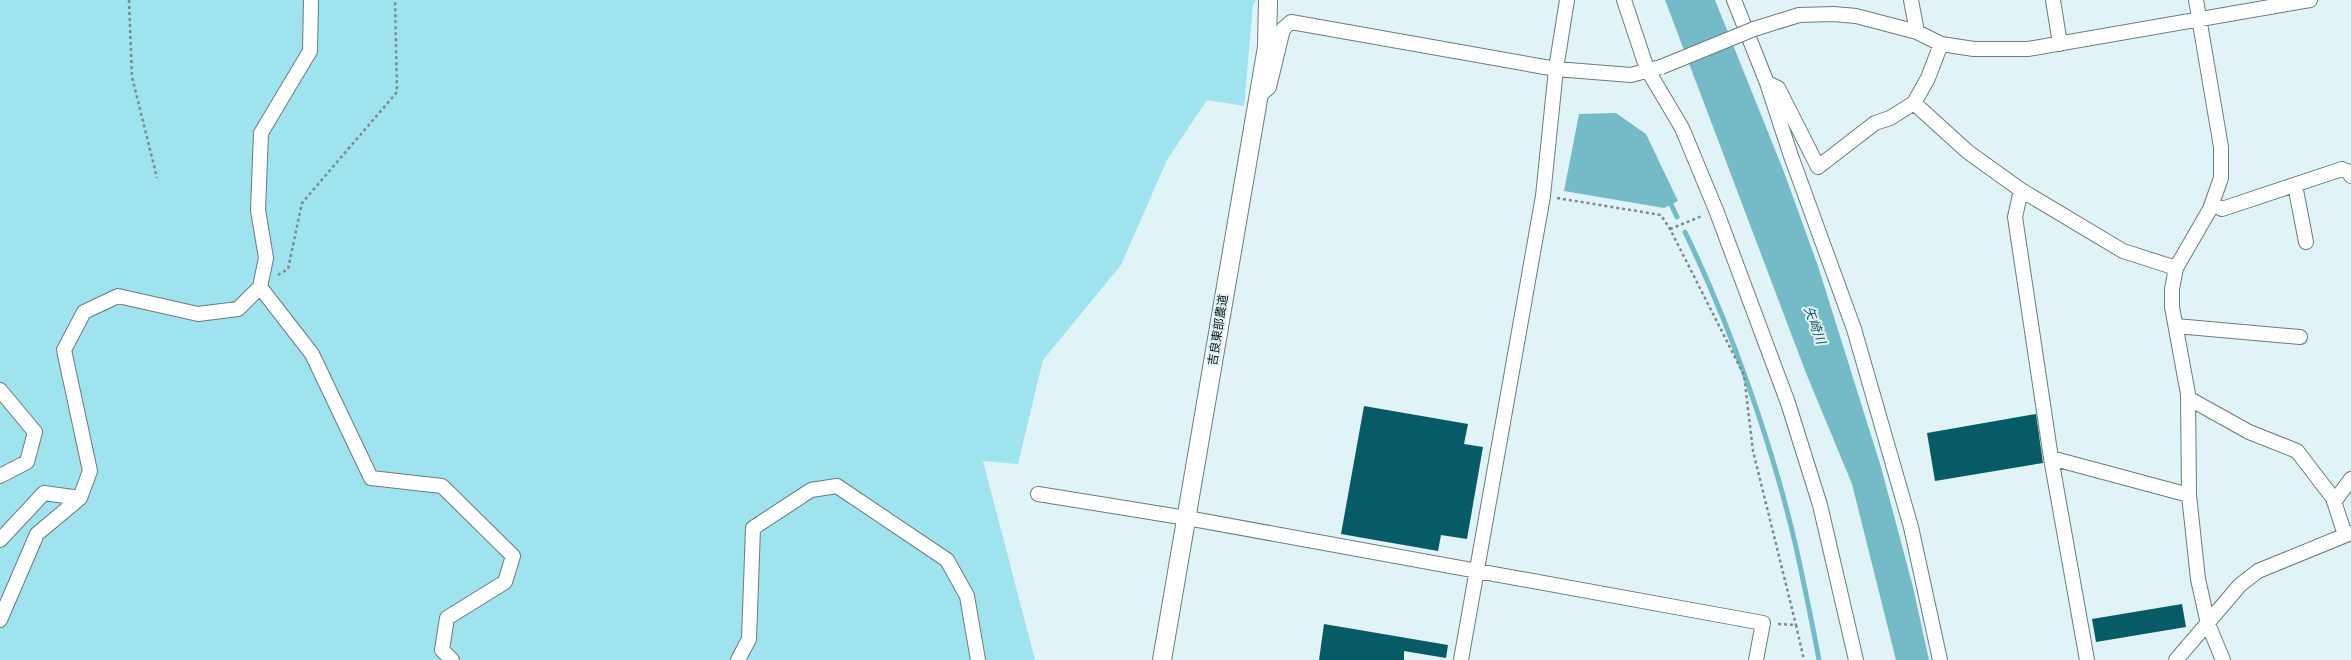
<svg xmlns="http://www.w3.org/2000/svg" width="2351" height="660" viewBox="0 0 2351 660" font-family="Karla,'Noto Sans JP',sans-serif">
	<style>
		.green { fill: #9fe3ef }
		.water { fill: #75bbc7 }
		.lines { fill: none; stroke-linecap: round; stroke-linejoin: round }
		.stream { stroke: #75bbc7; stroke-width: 5 }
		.building { fill: #075b66 }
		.minor-casing { stroke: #6a7c7f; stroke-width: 16 }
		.tertiary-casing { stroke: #6a7c7f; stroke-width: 20 }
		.path { stroke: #7d8b8d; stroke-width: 2.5; stroke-dasharray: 3 3; stroke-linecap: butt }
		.minor { stroke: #fff; stroke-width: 14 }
		.tertiary { stroke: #fff; stroke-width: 18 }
		.minor-bridge-casing { stroke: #6a7c7f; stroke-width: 16; stroke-linecap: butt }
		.minor-bridge { stroke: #fff; stroke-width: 14 }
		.labels { text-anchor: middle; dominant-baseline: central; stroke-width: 4; stroke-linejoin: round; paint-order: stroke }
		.street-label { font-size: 12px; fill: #0e1516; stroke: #e0f4f7 }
		.water-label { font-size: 13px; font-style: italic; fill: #1e5a63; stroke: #e0f4f7 }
	</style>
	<rect width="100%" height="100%" fill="#e0f4f7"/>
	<!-- green -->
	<path class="green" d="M 0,0 L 1256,0 L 1253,5 L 1244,106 L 1207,100 L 1167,160 L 1121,265 L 1043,360 L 1018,464 L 983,461 L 1035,660 L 0,660 Z"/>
	<!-- water -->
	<path class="water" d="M 1665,0 L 1715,0 L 1784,172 L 1818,266 L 1881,467 L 1913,587 L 1929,660 L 1896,660 L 1852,484 L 1806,373 Z
		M 1616,113 L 1646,134 L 1678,201 L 1664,208 L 1564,191 L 1579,114 Z"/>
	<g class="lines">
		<!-- stream -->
		<path class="stream" d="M 1669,200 L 1677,217
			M 1685,232 C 1731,327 1772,444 1796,547 C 1804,584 1812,622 1819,660"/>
	</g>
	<!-- building -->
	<path class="building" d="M 1364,406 L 1468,424 L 1464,444 L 1483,447 L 1467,539 L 1441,535 L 1438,551 L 1341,534 Z
		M 2036,414 L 2043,463 L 1935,481 L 1927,433 Z
		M 2182,604 L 2186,627 L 2096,642 L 2092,619 Z
		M 1324,624 L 1448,645 L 1446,658 L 1404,651 L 1404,660 L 1319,660 Z"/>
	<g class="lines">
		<!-- minor casing -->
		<g class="minor-casing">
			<path id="minor" d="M 1624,0 L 1647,69 L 1682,128 L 1716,210 L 1788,403 L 1820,505 L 1856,660
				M 1734,0 L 1767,83 L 1791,156 L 1854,329 L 1911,527 L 1940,660
				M 1911,0 L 1917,32
				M 2053,0 L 2060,44
				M 2196,0 L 2221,147 L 2221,178 L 2210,209 L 2176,268 L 2172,289 L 2172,307 L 2188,394 L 2189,495 L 2198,579 L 2208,624 L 2223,660
				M 1754,29 L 1799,15 L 1834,14 L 1856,16 L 1917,32 L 1941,44 L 1974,49 L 2028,49 L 2310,0
				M 1767,83 L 1778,88 L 1818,167 L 1875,123 L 1890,118 L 1914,103 L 1928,78 L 1941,44
				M 1257,98 L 1269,87 L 1283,29 L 1291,22 L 1556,69 L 1631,75 L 1657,68
				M 1914,103 L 1968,152 L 2021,190 L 2123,251 L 2176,268
				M 2295,185 L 2306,242
				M 2021,190 L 2015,217 L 2051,458 L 2087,660
				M 2212,204 L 2222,209 L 2342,169 L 2349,172 L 2351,176
				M 260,287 L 312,354 L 371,478 L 442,486 L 513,556 L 505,582 L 447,618 L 442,650 L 452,660
				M 2176,326 L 2300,337
				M 0,390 L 35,432 L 27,462 L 0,476
				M 2188,398 L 2249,432 L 2297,451 L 2333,498 L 2345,535
				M 2051,458 L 2189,495
				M 1038,494 L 1187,518 L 1763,623 L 1756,660
				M 2334,502 L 2351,479
				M 0,540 L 44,493 L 80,498
				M 0,620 L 37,534 L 80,498 L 90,471 L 64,350 L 84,312 L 118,296 L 198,314 L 238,309 L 260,287 L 266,258 L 258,210 L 261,133 L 310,51 L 311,0
				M 738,660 L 749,639 L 753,528 L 811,490 L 837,486 L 947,560 L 967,596 L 978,660
				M 1461,660 L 1543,196 L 1556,69 L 1567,0
				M 2176,660 L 2240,585 L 2258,571 L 2351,533"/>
		</g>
		<!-- tertiary casing -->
		<g class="tertiary-casing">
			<path id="tertiary" d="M 1162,660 L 1267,47 L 1268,0"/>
		</g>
		<!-- path -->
		<path class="path" d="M 129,0 L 132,77 L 157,178
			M 1557,198 L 1661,215 L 1670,229 L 1744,375 L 1753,451 L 1796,625
			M 1670,229 L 1702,216
			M 278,275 L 288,269 L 302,203 L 397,92 L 395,0
			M 1778,624 L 1796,625 L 1804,660"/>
		<!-- minor -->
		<use href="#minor" class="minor"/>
		<!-- tertiary -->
		<use href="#tertiary" class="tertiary"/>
		<!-- minor-bridge casing -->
		<g class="minor-bridge-casing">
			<path id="minor-bridge" d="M 1661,67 L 1754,29"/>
		</g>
		<!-- minor-bridge -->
		<use href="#minor-bridge" class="minor-bridge"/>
	</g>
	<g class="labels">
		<!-- street labels -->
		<g class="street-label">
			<text transform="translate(1218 330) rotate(-81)">吉良東部農道</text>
		</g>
		<!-- water labels -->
		<g class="water-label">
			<text transform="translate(1815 325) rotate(70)">矢崎川</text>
		</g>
	</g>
</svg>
